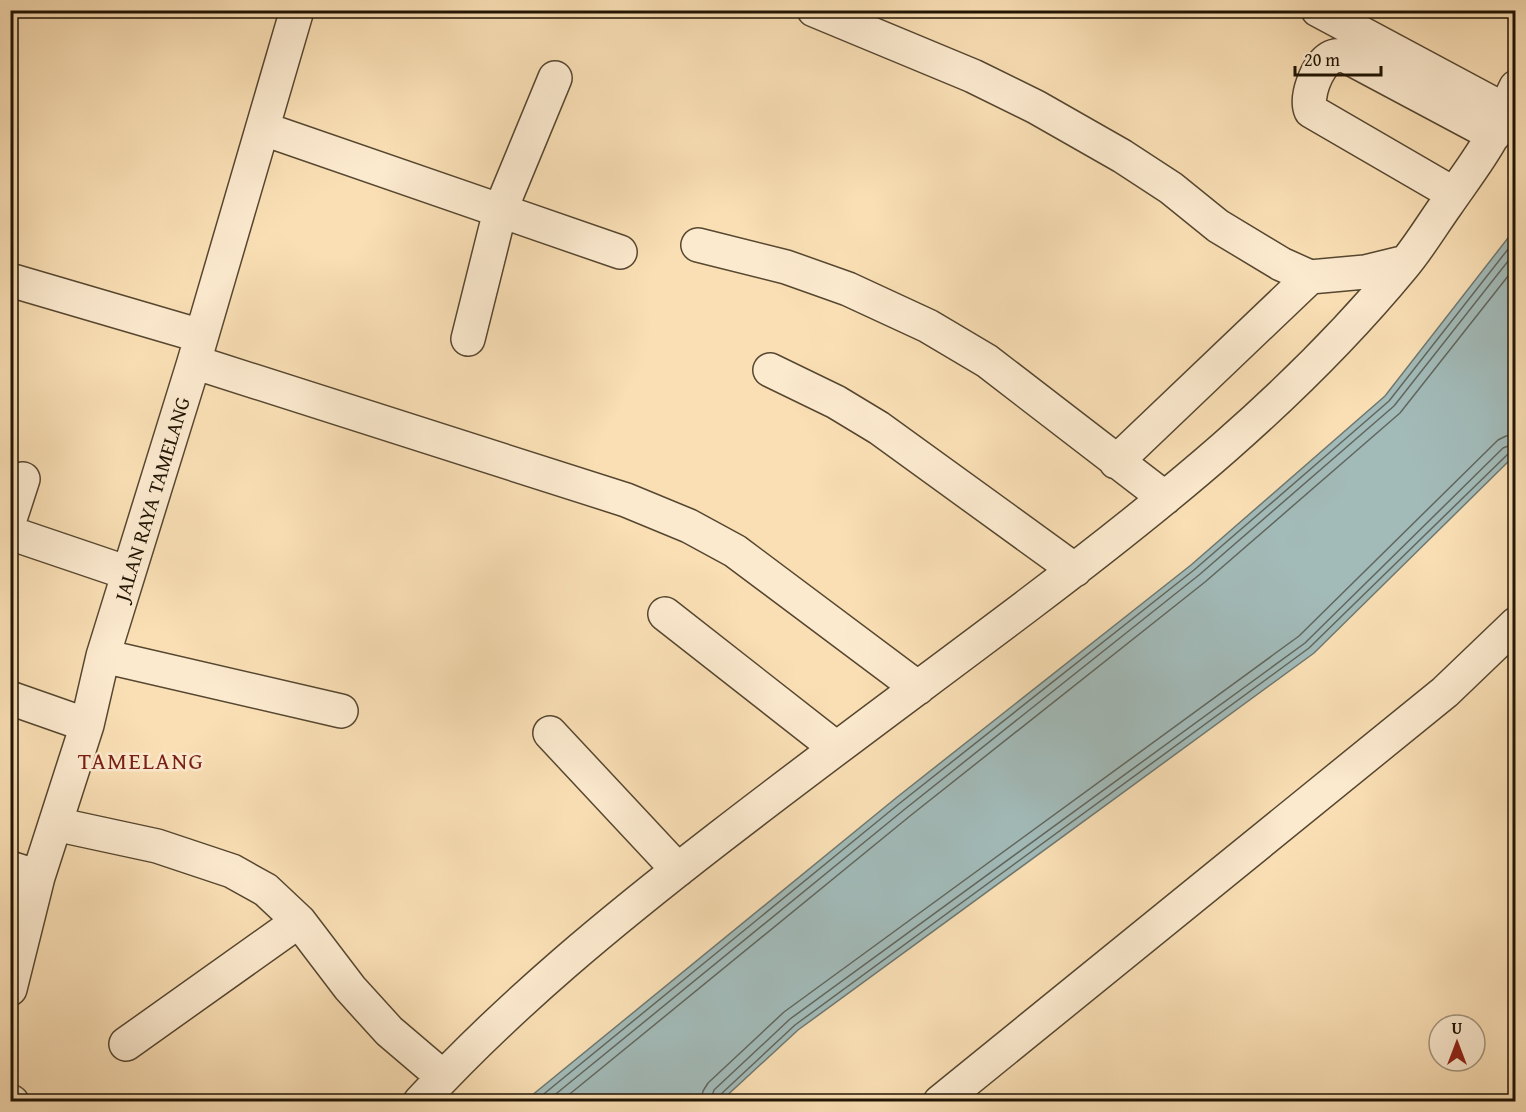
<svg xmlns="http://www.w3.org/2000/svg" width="1526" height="1112" viewBox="0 0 1526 1112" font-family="'Gentium Book Plus',serif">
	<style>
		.water { fill: #a2bab8; stroke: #6e7870; stroke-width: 1.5 }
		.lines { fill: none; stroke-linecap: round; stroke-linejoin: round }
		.shore { stroke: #61675e; stroke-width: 1.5 }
		.minor-casing { stroke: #564730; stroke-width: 36 }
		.minor { stroke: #fceacf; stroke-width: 33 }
		.labels { text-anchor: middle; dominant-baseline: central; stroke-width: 5; stroke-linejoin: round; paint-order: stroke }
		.street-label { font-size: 21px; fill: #201403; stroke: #fceacf }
		.quarter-label { font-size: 24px; letter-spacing: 1.5px; fill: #7a1f14; stroke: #fceacf }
	</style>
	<rect width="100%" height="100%" fill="#fadfb5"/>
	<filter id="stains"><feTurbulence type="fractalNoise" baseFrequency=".00333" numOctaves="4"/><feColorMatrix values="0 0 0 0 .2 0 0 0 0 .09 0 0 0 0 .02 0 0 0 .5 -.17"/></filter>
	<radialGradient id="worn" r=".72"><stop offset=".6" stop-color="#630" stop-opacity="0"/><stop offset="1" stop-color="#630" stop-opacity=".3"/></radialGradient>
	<!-- water -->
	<path class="water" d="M 1515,229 L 1515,455 L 1314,653 L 798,1030 L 721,1101 L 525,1101 L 896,798 L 1191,565 L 1385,396 Z"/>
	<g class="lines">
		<!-- shore -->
		<path class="shore" d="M 534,1102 L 900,803 L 1194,570 L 1389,401 L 1516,239
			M 546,1102 L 905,809 L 1199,575 L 1394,406 L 1516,251
			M 560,1102 L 910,816 L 1205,582 L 1400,413 L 1516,266
			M 701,1102 L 703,1091 L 708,1083 L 784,1012 L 1299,636 L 1498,440 L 1506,436 L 1516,434
			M 710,1102 L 714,1090 L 790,1019 L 1305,643 L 1503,448 L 1516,443
			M 718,1102 L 720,1095 L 795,1025 L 1309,648 L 1509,453 L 1516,451"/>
		<!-- minor casing -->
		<g class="minor-casing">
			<path id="minor" d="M 814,10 L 973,76 L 1036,107 L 1122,156 L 1171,188 L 1218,226 L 1281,264 L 1310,277 L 1365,272 L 1406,262
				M 1318,10 L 1516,116
				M 264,129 L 620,252
				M 1454,194 L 1311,111 C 1305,97 1317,66 1330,58 C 1335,55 1339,56 1344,55 L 1494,135
				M 698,245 L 786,267 L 848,289 L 928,326 L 987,361 L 1165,498
				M 10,280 L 201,336
				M 468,339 L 500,211 L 555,78
				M 194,362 L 626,500 L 689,526 L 735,551 L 918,688
				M 770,370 L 836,402 L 879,428 L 1075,570
				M 1116,462 L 1310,277
				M 10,519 L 23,479
				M 10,533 L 128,573
				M 665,614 L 836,748
				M 103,656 L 341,711
				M 10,698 L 87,725
				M 550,733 L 678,870
				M 55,824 L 157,846 L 232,871 L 266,890 L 299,921 L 350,988 L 389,1031 L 443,1077
				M 10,868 L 38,877
				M 10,989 L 38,877 L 87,725 L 103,656 L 194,362 L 297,10
				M 126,1044 L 299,921
				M 10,1101 L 12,1102
				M 420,1102 C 511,1003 614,919 720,837 C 822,758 926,682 1028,605 C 1163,503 1295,397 1403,266 C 1419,247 1432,225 1447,204 C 1462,182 1480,159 1493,135 C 1502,120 1508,103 1516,87
				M 940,1102 L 1445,692 L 1516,624"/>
		</g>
		<!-- minor -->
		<use href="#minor" class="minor"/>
	</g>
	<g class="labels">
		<!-- street labels -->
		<g class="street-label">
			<text transform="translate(152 499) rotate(-73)">JALAN RAYA TAMELANG</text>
		</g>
		<!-- quarter labels -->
		<g class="quarter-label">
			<text x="141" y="760">TAMELANG</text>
		</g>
	</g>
	<!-- margin -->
	<rect width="1526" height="1112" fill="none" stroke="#fadfb5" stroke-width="36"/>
	<rect x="12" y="12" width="1502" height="1088" fill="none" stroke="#201403" stroke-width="3"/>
	<rect x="18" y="18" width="1490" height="1076" fill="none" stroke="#201403" stroke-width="1.5"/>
	<!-- north arrow -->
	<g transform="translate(1457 1043)"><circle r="28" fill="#fceacf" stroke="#a4947d" stroke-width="1.5"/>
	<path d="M0-4.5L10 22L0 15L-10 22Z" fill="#8f2418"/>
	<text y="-9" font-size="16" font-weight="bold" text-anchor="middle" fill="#201403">U</text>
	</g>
	<!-- scale -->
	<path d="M1295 66v9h86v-9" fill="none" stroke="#201403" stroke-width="3"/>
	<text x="1304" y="66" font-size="18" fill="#201403" stroke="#fceacf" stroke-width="4.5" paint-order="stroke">20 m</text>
	<rect width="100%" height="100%" filter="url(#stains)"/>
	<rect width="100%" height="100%" fill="url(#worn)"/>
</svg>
